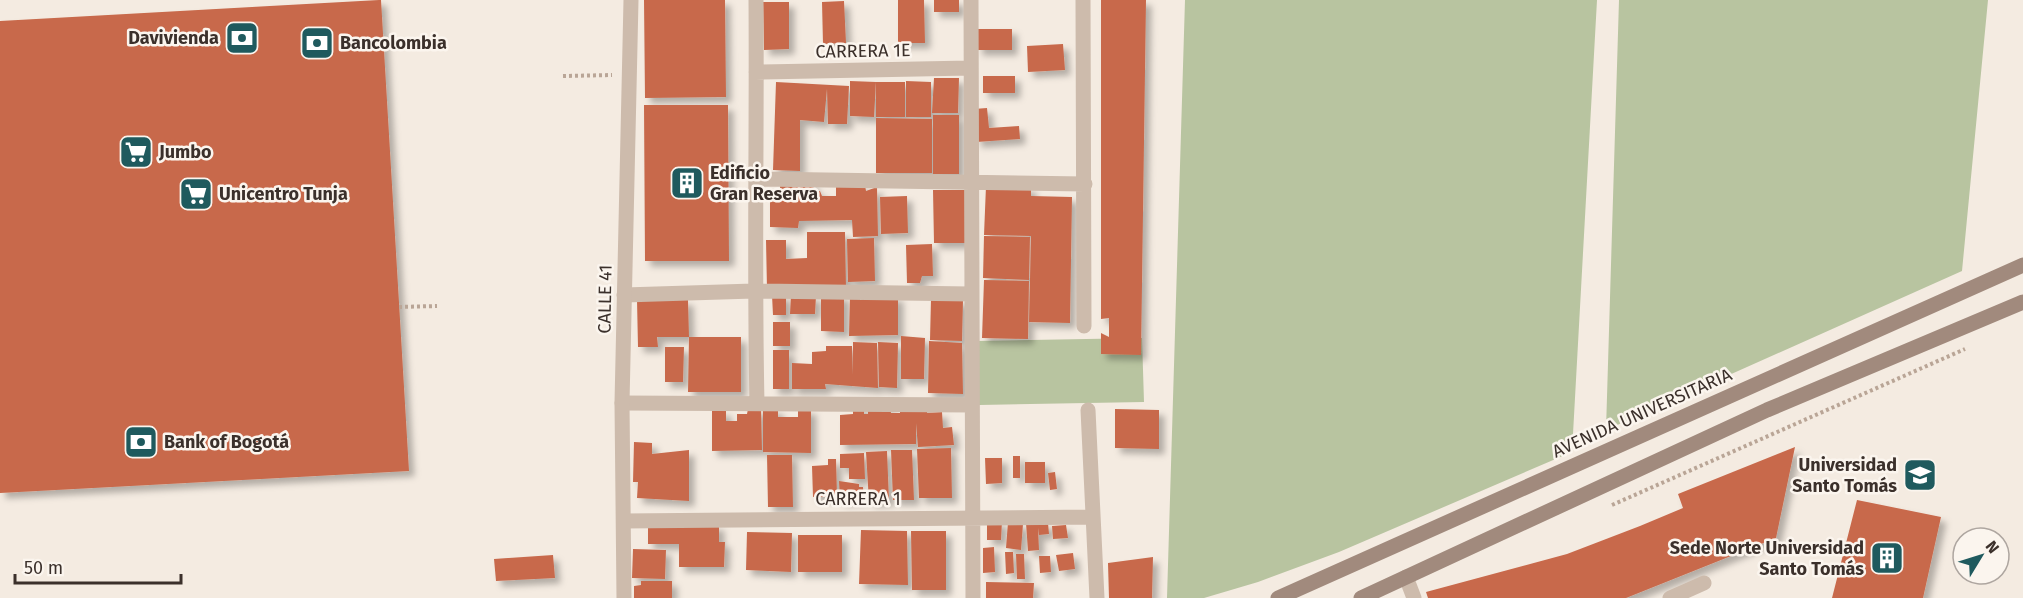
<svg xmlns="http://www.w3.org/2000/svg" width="2023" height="598" viewBox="0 0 2023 598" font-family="'Fira Sans',sans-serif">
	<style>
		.green { fill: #b8c4a0 }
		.building { fill: #c8694b; filter: url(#shadow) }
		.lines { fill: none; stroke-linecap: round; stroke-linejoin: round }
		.path { stroke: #b9a596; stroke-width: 4; stroke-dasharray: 3 3; stroke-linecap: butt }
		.minor { stroke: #cdbbac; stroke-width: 15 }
		.tertiary { stroke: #cdbbac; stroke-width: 15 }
		.secondary { stroke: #a18a7d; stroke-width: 15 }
		.labels { text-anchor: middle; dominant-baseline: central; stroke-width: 5; stroke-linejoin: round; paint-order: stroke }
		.poi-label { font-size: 18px; font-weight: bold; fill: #3b302b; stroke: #fbf5ee; text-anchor: start }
		.street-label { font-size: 18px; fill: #3b302b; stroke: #fbf5ee }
	</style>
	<defs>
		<filter id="shadow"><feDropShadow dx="5.5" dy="5.5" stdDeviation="3" flood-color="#0004"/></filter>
	</defs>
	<rect width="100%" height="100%" fill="#f4ebe1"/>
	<!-- green -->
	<path class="green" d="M 1185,0 L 1597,0 L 1572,452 L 1339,552 L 1258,582 L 1204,598 L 1167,598 Z
		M 1619,0 L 1988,0 L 1962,271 L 1606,430 Z
		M 1142,338 L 1144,402 L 979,405 L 977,341 Z"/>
	<!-- building -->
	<path class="building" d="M 379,0 L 381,0 L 409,471 L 0,493 L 0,21 Z
		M 644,0 L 725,0 L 726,97 L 645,98 Z
		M 898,0 L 924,0 L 925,43 L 898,43 Z
		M 934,0 L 959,0 L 959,12 L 934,12 Z
		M 1101,0 L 1146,0 L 1141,355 L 1101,354 L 1101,333 L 1109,337 L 1109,318 L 1101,319 Z
		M 844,1 L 846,43 L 823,44 L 822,2 Z
		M 763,2 L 789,2 L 789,49 L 764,50 Z
		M 977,29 L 1012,29 L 1012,50 L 977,50 Z
		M 1063,44 L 1065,70 L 1028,72 L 1027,46 Z
		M 983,76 L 1015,76 L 1015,93 L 983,93 Z
		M 934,78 L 959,78 L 958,113 L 932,113 Z
		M 850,81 L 876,82 L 874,117 L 850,116 Z
		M 906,81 L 931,82 L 931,117 L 906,117 Z
		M 776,82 L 849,86 L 847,124 L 828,124 L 827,89 L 824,122 L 800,120 L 800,171 L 773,170 Z
		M 876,82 L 905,82 L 905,117 L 876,117 Z
		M 644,105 L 728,105 L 729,261 L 645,261 Z
		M 987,108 L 989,128 L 1019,126 L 1020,139 L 976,142 L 974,109 Z
		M 933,115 L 959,115 L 959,174 L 933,174 Z
		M 876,118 L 932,119 L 932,173 L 876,173 Z
		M 780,182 L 813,182 L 814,191 L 820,191 L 822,196 L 836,196 L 836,185 L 865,185 L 866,191 L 877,187 L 878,236 L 853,237 L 852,220 L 799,221 L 798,228 L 770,227 L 770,192 L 780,193 Z
		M 986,186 L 1031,187 L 1031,196 L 1072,197 L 1070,323 L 1029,322 L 1031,236 L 984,235 Z
		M 933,190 L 965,190 L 965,243 L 934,243 Z
		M 907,196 L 908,233 L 881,234 L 880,197 Z
		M 807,232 L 845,232 L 846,288 L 767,289 L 766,240 L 786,240 L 786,259 L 807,258 Z
		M 984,236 L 1030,237 L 1029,280 L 983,278 Z
		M 874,238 L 875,281 L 848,282 L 847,239 Z
		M 932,244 L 933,276 L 922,276 L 920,283 L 907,283 L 906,245 Z
		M 984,280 L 1029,281 L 1028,339 L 982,338 Z
		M 772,295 L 786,295 L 786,315 L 773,315 Z
		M 791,295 L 816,296 L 815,314 L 790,314 Z
		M 821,295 L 844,295 L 844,332 L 821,331 Z
		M 850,295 L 860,295 L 860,300 L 874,296 L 898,296 L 898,335 L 849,336 Z
		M 931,299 L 963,300 L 962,341 L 930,340 Z
		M 637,300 L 688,300 L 689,337 L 657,337 L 658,347 L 638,347 Z
		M 773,322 L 790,322 L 790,346 L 773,346 Z
		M 901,336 L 925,338 L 924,379 L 901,379 Z
		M 689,337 L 741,337 L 741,392 L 688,392 Z
		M 929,341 L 962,343 L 963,394 L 928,393 Z
		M 853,342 L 877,343 L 878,388 L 825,384 L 826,389 L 792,389 L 792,363 L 812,364 L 812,352 L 826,351 L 826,346 L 852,346 L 853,375 Z
		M 878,342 L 898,343 L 897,388 L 879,387 Z
		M 665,347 L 684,347 L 683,382 L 665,382 Z
		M 773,350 L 789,350 L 789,389 L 773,389 Z
		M 927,403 L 927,413 L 942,412 L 943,428 L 952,427 L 954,445 L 918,447 L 916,423 L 916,444 L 840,445 L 840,415 L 853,414 L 853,406 L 864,406 L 864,414 L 868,414 L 868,407 L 890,407 L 891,413 L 900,413 L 900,405 Z
		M 748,409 L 761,409 L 762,450 L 712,451 L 712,411 L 726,411 L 726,421 L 737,421 L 737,414 L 747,414 Z
		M 763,409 L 778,409 L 778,417 L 798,417 L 798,409 L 811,409 L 811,453 L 763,452 Z
		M 1115,409 L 1159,410 L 1159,449 L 1115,448 Z
		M 634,442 L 652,443 L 652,454 L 689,450 L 689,501 L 637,498 L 638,482 L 633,482 Z
		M 1795,447 L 1776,538 L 1626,598 L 1428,598 L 1426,592 L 1567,554 L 1640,526 L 1683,508 L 1678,494 Z
		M 951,448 L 952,498 L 919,498 L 917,449 Z
		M 891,450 L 912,450 L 914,500 L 893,500 Z
		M 887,451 L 889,501 L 869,502 L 866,452 Z
		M 864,453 L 865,479 L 849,479 L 849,468 L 840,468 L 840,454 Z
		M 767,455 L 792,455 L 793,507 L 768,507 Z
		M 1013,456 L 1020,456 L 1020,478 L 1013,478 Z
		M 985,458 L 1002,458 L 1002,483 L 986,484 Z
		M 828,459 L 836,459 L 837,496 L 813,497 L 812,466 L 828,465 Z
		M 1025,462 L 1045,462 L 1045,483 L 1025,483 Z
		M 1055,472 L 1057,489 L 1050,490 L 1048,473 Z
		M 839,481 L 859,484 L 859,487 L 863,487 L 864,499 L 840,501 Z
		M 1857,500 L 1941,517 L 1923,598 L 1832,598 Z
		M 987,521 L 1002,521 L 1001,540 L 987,540 Z
		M 1008,522 L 1023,524 L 1021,550 L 1006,548 Z
		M 1026,523 L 1048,523 L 1049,534 L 1039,535 L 1038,528 L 1039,550 L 1028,551 Z
		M 648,525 L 719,525 L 719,542 L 725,542 L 724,567 L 679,567 L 679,544 L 648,544 Z
		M 1066,525 L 1068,538 L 1053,539 L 1052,526 Z
		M 861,530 L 907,531 L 908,585 L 859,584 Z
		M 911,531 L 946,531 L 946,590 L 912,590 Z
		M 747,532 L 792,533 L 791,572 L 746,570 Z
		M 798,535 L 842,535 L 842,572 L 798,572 Z
		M 994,547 L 995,572 L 983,573 L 983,548 Z
		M 633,549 L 666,550 L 665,579 L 632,578 Z
		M 1005,552 L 1013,552 L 1014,573 L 1006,574 Z
		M 1073,553 L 1075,569 L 1059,571 L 1056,555 Z
		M 1016,554 L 1024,554 L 1025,579 L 1017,579 Z
		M 553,555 L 555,578 L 496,581 L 494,559 Z
		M 1039,556 L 1050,556 L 1051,572 L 1040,573 Z
		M 1153,557 L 1152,598 L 1109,598 L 1108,563 Z
		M 641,581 L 672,581 L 672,598 L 634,598 L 634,586 L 641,585 Z
		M 986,582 L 1034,583 L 1033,598 L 986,598 Z"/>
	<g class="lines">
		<!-- path -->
		<path class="path" d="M 563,76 L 612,75
			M 399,307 L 437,306
			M 1612,505 L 1965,349"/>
		<!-- minor -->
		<path class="minor" d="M 756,0 C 757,134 754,268 757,403
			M 971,0 L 973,598
			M 1083,0 L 1084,326
			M 756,72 L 970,68
			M 757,179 L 1085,184
			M 624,295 L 754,291 L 970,294
			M 622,403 L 972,405
			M 1088,410 L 1097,598
			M 624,521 L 1092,517
			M 1406,577 L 1414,598
			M 1670,598 L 1704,583"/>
		<!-- tertiary -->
		<path class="tertiary" d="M 624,598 L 622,403 L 631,0"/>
		<!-- secondary -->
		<path class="secondary" d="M 1278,598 L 2023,265
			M 1361,598 L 1767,410 L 2023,302"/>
	</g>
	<!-- icons -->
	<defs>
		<g id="bank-square" transform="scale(1.725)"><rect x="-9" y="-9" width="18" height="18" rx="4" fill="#1f5a5e" stroke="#fbf5ee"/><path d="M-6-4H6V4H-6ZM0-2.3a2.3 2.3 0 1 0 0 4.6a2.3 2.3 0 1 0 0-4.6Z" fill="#fff"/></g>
		<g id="supermarket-square" transform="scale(1.725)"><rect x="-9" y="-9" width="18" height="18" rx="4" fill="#1f5a5e" stroke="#fbf5ee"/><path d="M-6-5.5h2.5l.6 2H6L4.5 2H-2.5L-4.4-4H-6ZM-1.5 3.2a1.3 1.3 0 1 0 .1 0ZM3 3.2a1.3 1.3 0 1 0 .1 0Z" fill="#fff"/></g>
		<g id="building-square" transform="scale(1.725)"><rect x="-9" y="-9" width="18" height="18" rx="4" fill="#1f5a5e" stroke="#fbf5ee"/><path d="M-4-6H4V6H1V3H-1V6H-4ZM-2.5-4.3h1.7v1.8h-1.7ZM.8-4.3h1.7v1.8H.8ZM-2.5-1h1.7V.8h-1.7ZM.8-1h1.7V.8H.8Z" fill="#fff"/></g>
		<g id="university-square" transform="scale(1.725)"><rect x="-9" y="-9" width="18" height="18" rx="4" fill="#1f5a5e" stroke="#fbf5ee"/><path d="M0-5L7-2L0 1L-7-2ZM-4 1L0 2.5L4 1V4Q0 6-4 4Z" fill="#fff"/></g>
	</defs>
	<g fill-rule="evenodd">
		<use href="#bank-square" x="242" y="38"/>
		<use href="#bank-square" x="317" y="43"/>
		<use href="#supermarket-square" x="136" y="152"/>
		<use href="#building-square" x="687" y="183"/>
		<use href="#supermarket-square" x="196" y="194"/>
		<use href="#bank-square" x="141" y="442"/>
		<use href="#university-square" x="1920" y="475"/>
		<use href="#building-square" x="1887" y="558"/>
	</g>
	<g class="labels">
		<!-- poi labels -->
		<g class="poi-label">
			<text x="219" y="38" text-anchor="end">Davivienda</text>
			<text x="340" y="43">Bancolombia</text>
			<text x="159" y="152">Jumbo</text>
			<text x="710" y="173">Edificio<tspan x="710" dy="21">Gran Reserva</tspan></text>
			<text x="219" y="194">Unicentro Tunja</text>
			<text x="164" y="442">Bank of Bogotá</text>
			<text x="1897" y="465" text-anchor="end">Universidad<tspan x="1897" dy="21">Santo Tomás</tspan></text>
			<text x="1864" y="548" text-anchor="end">Sede Norte Universidad<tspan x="1864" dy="21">Santo Tomás</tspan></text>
		</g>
		<!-- street labels -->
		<g class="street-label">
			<text transform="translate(863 51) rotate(-1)">CARRERA 1E</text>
			<text transform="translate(605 299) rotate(-89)">CALLE 41</text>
			<text transform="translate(1642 413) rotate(-24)">AVENIDA UNIVERSITARIA</text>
			<text x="858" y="499">CARRERA 1</text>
		</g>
	</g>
	<!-- north arrow -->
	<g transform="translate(1981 556) rotate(52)"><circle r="28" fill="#fbf5ee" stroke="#aea6a0" stroke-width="1.5"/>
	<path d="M0-4.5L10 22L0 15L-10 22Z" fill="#1f5a5e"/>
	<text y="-9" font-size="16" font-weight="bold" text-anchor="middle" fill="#3b302b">N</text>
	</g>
	<!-- scale -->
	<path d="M15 574v9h166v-9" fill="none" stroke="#3b302b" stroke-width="3"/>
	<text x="24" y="574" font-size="18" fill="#3b302b" stroke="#fbf5ee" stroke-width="4.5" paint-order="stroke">50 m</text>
</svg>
